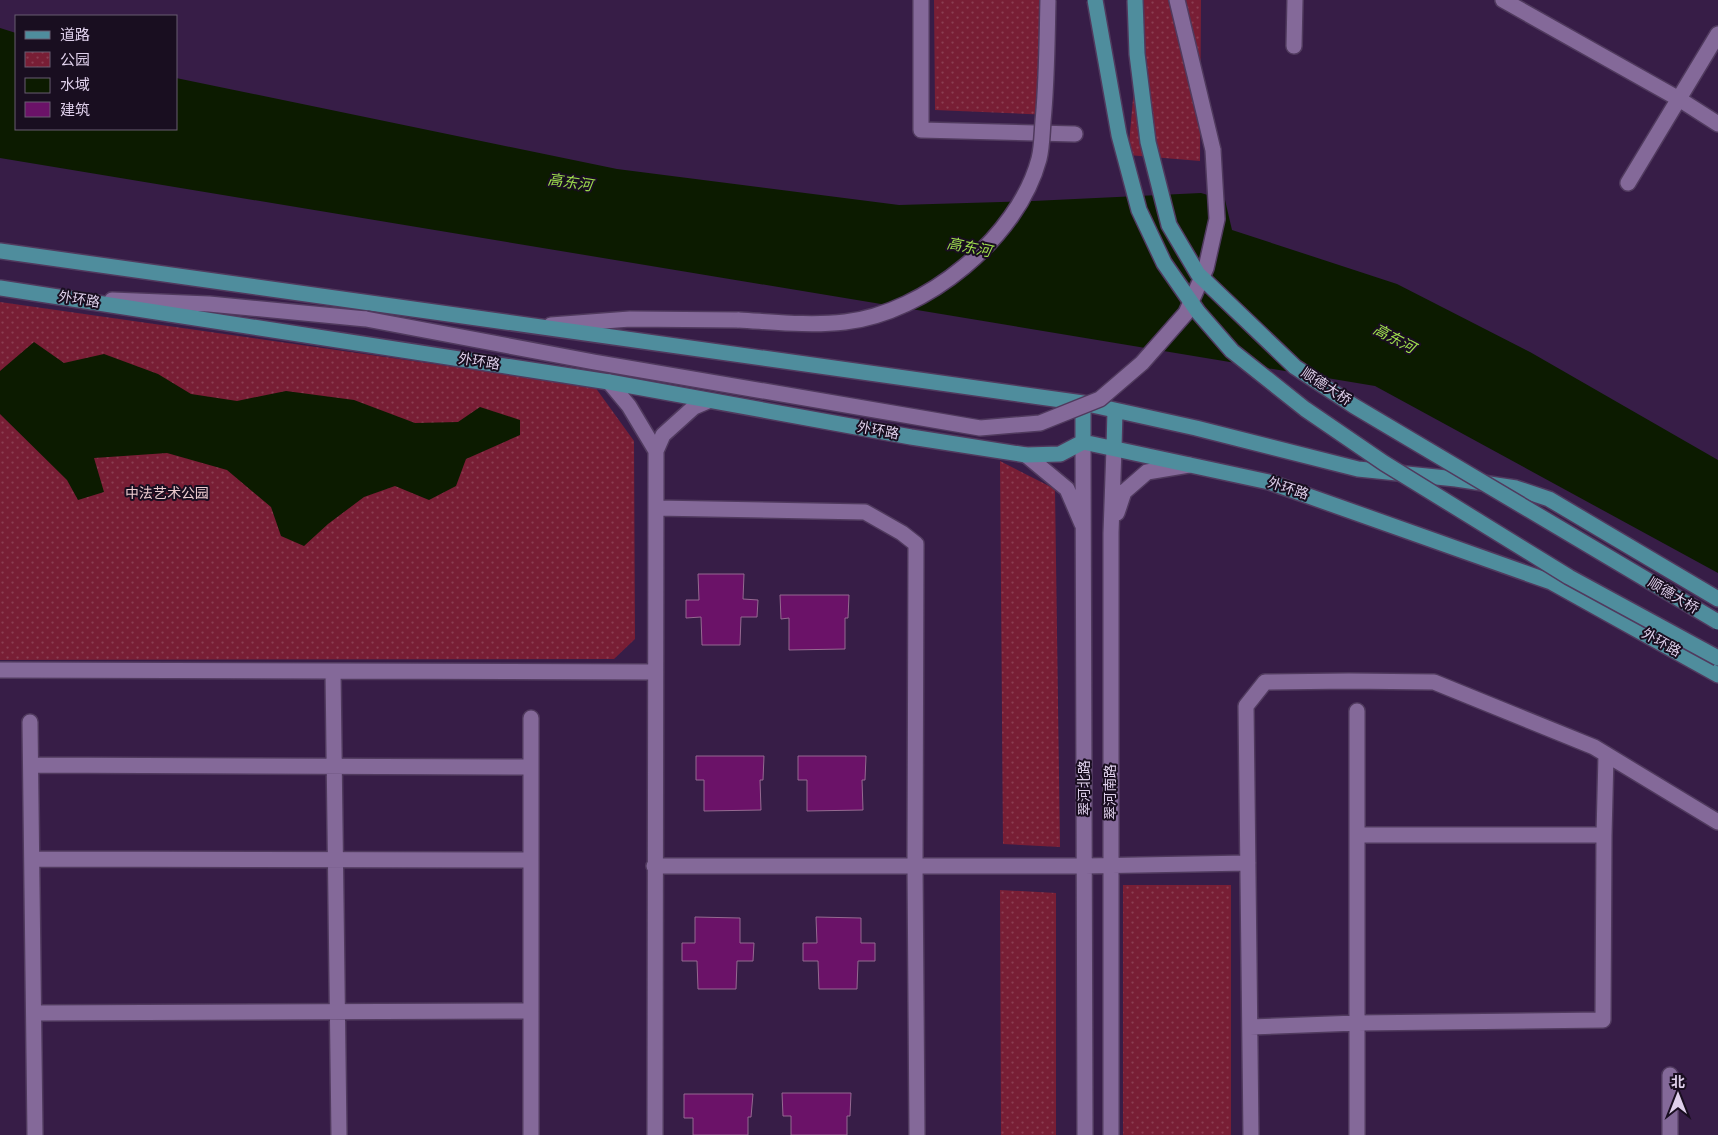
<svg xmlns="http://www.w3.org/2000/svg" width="1718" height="1135" viewBox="0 0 1718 1135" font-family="'Source Sans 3','Noto Sans SC',sans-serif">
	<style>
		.park { fill: url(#park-dots) }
		.water { fill: #0c1b00 }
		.building { fill: #6b1268; stroke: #956991 }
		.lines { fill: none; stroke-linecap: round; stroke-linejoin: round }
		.minor-casing { stroke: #503a5e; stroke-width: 18 }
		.major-casing { stroke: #503a5e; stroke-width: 18 }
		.minor { stroke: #846999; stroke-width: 15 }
		.major { stroke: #4f8d9d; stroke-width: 15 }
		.minor-bridge-casing { stroke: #503a5e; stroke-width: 18; stroke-linecap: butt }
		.major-bridge-casing { stroke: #503a5e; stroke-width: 18; stroke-linecap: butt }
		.minor-bridge { stroke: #846999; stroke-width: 15 }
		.major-bridge { stroke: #4f8d9d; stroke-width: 15 }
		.labels { text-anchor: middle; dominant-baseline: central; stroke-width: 4; stroke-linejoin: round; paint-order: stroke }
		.street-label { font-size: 14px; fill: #dfd0eb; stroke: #190e20 }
		.park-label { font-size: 14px; fill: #ebcace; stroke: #190e20 }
		.water-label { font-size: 15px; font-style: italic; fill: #9ede4d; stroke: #190e20 }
	</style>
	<defs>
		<pattern id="park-dots" width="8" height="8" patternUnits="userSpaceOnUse" patternTransform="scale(1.25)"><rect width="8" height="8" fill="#781e35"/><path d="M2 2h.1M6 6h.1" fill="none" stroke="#8b3e52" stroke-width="1.8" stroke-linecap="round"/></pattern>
	</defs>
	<rect width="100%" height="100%" fill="#371d47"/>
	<!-- park -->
	<path class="park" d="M 934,0 L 1050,0 L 1050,115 L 935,110 Z
		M 1135,0 L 1201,0 L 1200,161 L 1128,155 L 1137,54 Z
		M 0,302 L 595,387 L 634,441 L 635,639 L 614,659 L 0,660 Z
		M 1000,461 L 1055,489 L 1060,847 L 1003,844 Z
		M 1123,885 L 1231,885 L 1231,1135 L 1123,1135 Z
		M 1000,890 L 1056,893 L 1056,1135 L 1001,1135 Z"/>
	<!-- water -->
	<path class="water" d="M 0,28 L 16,33 L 16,129 L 176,129 L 176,78 L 617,169 L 899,205 L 1033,201 L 1201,193 L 1225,200 L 1232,230 L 1397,284 L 1530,352 L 1718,460 L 1718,573 L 1375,386 L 0,158 Z
		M 34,342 L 64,363 L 104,354 L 158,374 L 191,394 L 237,401 L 286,391 L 354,400 L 415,423 L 458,422 L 480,407 L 520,420 L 520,435 L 466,459 L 456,486 L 429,500 L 395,486 L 364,497 L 328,524 L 304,546 L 281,536 L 271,507 L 227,470 L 167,453 L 94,458 L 104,492 L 78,500 L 67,480 L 0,414 L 0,371 Z"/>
	<!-- building -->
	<path class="building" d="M 698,574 L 744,574 L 743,599 L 758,600 L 757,617 L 741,617 L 740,645 L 702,645 L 701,617 L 686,618 L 686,600 L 699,600 Z
		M 780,595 L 849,595 L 848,618 L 845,618 L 845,649 L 789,650 L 789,618 L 781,619 Z
		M 696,756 L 764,756 L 763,780 L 760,780 L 761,810 L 704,811 L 704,780 L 696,780 Z
		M 798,756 L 866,756 L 865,780 L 862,780 L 863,810 L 807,811 L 807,780 L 798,780 Z
		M 695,917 L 740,918 L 740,943 L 754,943 L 753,961 L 737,961 L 736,989 L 698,989 L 697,961 L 682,961 L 682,943 L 695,943 Z
		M 816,917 L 861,918 L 861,943 L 875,943 L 875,961 L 858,961 L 857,989 L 819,989 L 818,961 L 803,961 L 803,943 L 817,943 Z
		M 782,1093 L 851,1093 L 850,1116 L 847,1116 L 847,1135 L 791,1135 L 791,1116 L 783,1116 Z
		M 684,1094 L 753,1094 L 751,1117 L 748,1117 L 748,1135 L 693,1135 L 693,1118 L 684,1118 Z"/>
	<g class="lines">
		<!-- minor casing -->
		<g class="minor-casing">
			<path id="minor" d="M 921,0 L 921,130 L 1075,134
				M 1177,0 L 1213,150
				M 1503,0 L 1679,99 L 1718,124
				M 1294,46 L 1295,0
				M 1628,183 L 1718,34
				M 112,300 L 209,304 L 366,319
				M 551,325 L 630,319 L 739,320
				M 609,382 L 629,406 L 656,451 L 655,1135
				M 1083,442 L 1085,1135
				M 656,451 L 663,435 L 694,407 L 708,401
				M 1026,455 L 1067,489 L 1082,524
				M 656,508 L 865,512 L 902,533 L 916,544 L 915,865 L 917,1135
				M 1117,513 L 1124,492 L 1147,472 L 1189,465
				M 0,670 L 655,672
				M 333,671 L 339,1135
				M 1357,711 L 1357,1135
				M 531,718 L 531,1135
				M 30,722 L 35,1135
				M 31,765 L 531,767
				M 1604,835 L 1606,755
				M 32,859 L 531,860
				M 654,866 L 1085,866 L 1248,863
				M 34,1013 L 531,1011
				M 1250,1027 L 1357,1023 L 1603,1020 L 1604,835 L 1357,835
				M 1670,1075 L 1670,1135
				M 1111,1135 L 1111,533 L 1114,448
				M 1251,1135 L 1246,706 L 1265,682 L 1349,681 L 1434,682 L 1594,747 L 1718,822"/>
		</g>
		<!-- major casing -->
		<g class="major-casing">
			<path id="major" d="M 0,251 L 1083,403 L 1196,428 L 1358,469 L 1456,479 L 1516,488 L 1549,499 L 1718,599
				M 0,288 L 609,382 L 911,437 L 1026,455 L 1060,454 L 1083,442 L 1269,482 L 1551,582 L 1718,675
				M 1083,403 L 1083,442
				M 1114,448 L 1115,410"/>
		</g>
		<!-- minor -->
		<use href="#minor" class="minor"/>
		<!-- major -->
		<use href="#major" class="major"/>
		<!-- minor-bridge casing -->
		<g class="minor-bridge-casing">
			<path id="minor-bridge" d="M 366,319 L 594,362 L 980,428 L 1040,423 L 1100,399 L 1142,363 L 1186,313 L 1206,268 L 1217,219 L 1213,150
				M 739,320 C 774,322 810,326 845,322 C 925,313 1018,238 1039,159 C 1042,147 1042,134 1043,121 C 1047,81 1047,41 1048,0"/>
		</g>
		<!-- major-bridge casing -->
		<g class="major-bridge-casing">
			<path id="major-bridge" d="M 1095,0 L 1119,135 L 1139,210 L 1164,263 L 1198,312 L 1232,351 L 1305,409 L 1384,463 L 1569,577 L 1718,658
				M 1135,0 L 1137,54 L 1148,142 L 1169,225 L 1198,274 L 1295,367 L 1354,406 L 1718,622"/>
		</g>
		<!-- minor-bridge -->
		<use href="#minor-bridge" class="minor-bridge"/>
		<!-- major-bridge -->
		<use href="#major-bridge" class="major-bridge"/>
	</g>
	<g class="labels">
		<!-- street labels -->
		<g class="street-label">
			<text transform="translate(79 300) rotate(9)">外环路</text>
			<text transform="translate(479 362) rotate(9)">外环路</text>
			<text transform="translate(1326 387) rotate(33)">顺德大桥</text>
			<text transform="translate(878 431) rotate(10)">外环路</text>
			<text transform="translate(1288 489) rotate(18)">外环路</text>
			<text transform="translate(1673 596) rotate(31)">顺德大桥</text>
			<text transform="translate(1661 643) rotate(29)">外环路</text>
			<text transform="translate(1085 788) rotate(-90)">翠河北路</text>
			<text transform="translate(1111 792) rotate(-90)">翠河南路</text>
		</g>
		<!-- park labels -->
		<g class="park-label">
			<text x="167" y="494">中法艺术公园</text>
		</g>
		<!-- water labels -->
		<g class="water-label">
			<text transform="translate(570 183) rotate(8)">高东河</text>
			<text transform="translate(969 248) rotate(11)">高东河</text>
			<text transform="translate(1394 339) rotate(28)">高东河</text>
		</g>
	</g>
	<!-- legend -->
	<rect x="15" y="15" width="162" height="115" fill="#190e20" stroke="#685c71"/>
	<rect x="25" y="31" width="25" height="8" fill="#4f8d9d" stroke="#685c71"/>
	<text x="60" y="40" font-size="15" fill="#dfd0eb">道路</text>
	<rect x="25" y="52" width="25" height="15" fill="url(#park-dots)" stroke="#685c71"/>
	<text x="60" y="65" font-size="15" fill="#dfd0eb">公园</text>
	<rect x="25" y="78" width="25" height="15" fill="#0c1b00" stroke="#685c71"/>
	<text x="60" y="90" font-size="15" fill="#dfd0eb">水域</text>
	<rect x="25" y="102" width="25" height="15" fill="#6b1268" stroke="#685c71"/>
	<text x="60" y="115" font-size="15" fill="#dfd0eb">建筑</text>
	<!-- north arrow -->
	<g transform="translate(1678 1095)" stroke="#190e20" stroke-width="4" paint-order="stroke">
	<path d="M0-4L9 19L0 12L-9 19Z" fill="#dfd0eb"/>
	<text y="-8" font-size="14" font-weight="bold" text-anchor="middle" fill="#dfd0eb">北</text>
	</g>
</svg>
